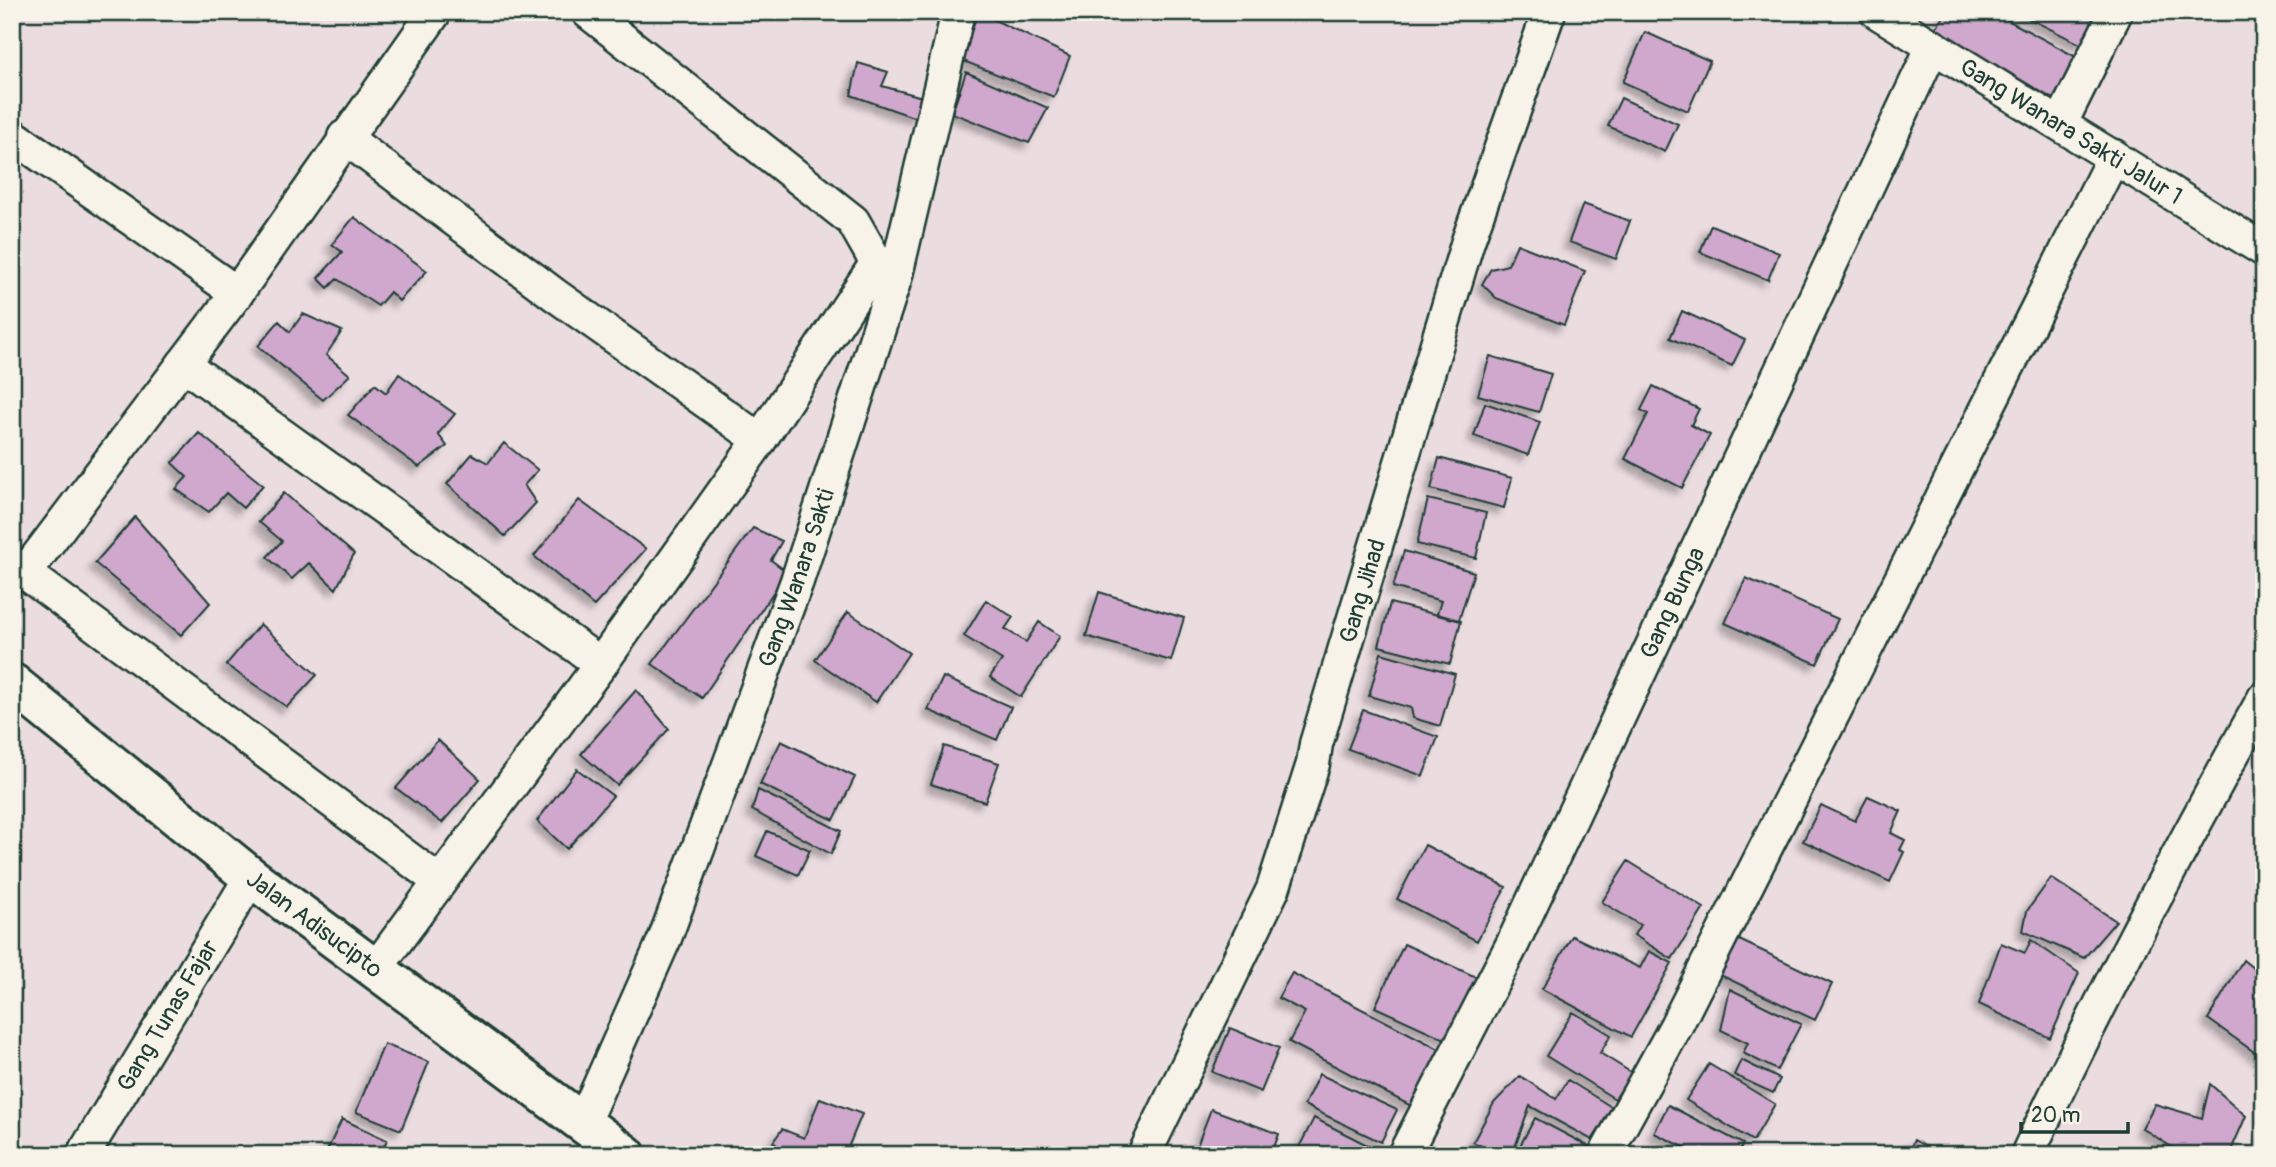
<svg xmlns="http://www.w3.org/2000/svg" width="2276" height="1167" viewBox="0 0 2276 1167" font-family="Pangolin,sans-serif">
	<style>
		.building { fill: #d0a7cd; stroke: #1f3d34; stroke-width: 2; filter: url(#shadow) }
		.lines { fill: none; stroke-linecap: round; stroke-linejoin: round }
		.minor-casing { stroke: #1f3d34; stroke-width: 37 }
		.secondary-casing { stroke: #1f3d34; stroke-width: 44 }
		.minor { stroke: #f7f3e8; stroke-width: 32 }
		.secondary { stroke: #f7f3e8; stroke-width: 38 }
		.labels { text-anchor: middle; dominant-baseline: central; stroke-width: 5; stroke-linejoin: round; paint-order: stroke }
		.street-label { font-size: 24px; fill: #1f3d34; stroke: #f7f3e8 }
	</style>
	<defs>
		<filter id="shadow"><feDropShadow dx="-6" dy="6" stdDeviation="3.5" flood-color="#0004"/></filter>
	</defs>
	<rect width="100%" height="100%" fill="#ebdce0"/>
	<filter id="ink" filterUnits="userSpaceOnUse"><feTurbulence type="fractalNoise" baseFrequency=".0143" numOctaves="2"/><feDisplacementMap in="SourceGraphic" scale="14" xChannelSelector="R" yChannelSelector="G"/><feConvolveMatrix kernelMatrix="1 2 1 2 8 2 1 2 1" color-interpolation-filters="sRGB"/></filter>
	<g filter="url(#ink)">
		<!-- building -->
		<path class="building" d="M 612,12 L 637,12 L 627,24 Z
			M 978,12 L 1070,56 L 1054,97 L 961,60 Z
			M 1947,12 L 1993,12 L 2078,58 L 2053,99 L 1935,29 Z
			M 2016,12 L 2098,12 L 2099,13 L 2082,45 Z
			M 1645,32 L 1710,61 L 1688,111 L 1623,82 Z
			M 858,63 L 888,72 L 882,86 L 926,98 L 916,118 L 851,95 Z
			M 966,72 L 1048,108 L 1029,143 L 952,113 Z
			M 1621,98 L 1678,124 L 1665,152 L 1608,126 Z
			M 1583,204 L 1630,221 L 1616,259 L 1569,242 Z
			M 354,217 L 427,271 L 399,301 L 390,292 L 378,306 L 337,279 L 328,288 L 318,278 L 342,252 L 332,244 Z
			M 1711,225 L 1779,253 L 1768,280 L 1700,252 Z
			M 1517,244 L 1585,271 L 1564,325 L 1496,298 L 1482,284 L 1491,269 L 1508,265 Z
			M 1682,311 L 1745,340 L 1732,366 L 1670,338 Z
			M 303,314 L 342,331 L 326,355 L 350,375 L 323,400 L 258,346 L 279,321 L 290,332 Z
			M 1490,356 L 1551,374 L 1539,412 L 1478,395 Z
			M 399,374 L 455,414 L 438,434 L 447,446 L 419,467 L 348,415 L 375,384 L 386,393 Z
			M 1653,386 L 1699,409 L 1691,425 L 1710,435 L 1682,488 L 1625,459 L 1648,414 L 1641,410 Z
			M 1485,403 L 1540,422 L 1528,455 L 1474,436 Z
			M 199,433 L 263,485 L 243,508 L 226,493 L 209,512 L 176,489 L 187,477 L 172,463 Z
			M 504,443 L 538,470 L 524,485 L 536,503 L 505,536 L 447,484 L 472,454 L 488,463 Z
			M 1439,458 L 1512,478 L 1504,508 L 1431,489 Z
			M 284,493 L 354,554 L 336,589 L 309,563 L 292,579 L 267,557 L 282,541 L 259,522 Z
			M 1428,499 L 1486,513 L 1476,558 L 1417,544 Z
			M 579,500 L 646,549 L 594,606 L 534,556 Z
			M 135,517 L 210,603 L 181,635 L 95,563 Z
			M 753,528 L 782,541 L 771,560 L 787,572 L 702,698 L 652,664 Z
			M 1404,551 L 1474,572 L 1459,620 L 1437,614 L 1441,601 L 1393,587 Z
			M 1746,578 L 1838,619 L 1817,664 L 1725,623 Z
			M 1099,592 L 1184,618 L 1171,661 L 1086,636 Z
			M 986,600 L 1013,617 L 1005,629 L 1026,642 L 1039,622 L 1060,636 L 1021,697 L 990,677 L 1002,660 L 964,636 Z
			M 1390,603 L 1461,621 L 1450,664 L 1379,646 Z
			M 848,612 L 909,653 L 876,702 L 815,660 Z
			M 260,624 L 317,675 L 287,707 L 226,665 Z
			M 1381,653 L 1455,674 L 1440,726 L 1413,718 L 1411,708 L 1369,696 Z
			M 943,677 L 1011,707 L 997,740 L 928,710 Z
			M 636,690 L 669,729 L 617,785 L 581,754 Z
			M 1363,710 L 1438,737 L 1423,776 L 1348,749 Z
			M 438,740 L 480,779 L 442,823 L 396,788 Z
			M 781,741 L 855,777 L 834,820 L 760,784 Z
			M 944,746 L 999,763 L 985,802 L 931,784 Z
			M 577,769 L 613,796 L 567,849 L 537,821 Z
			M 758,790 L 841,831 L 831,854 L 752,810 Z
			M 1868,796 L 1901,811 L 1891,833 L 1905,840 L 1900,850 L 1904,852 L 1890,882 L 1803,841 L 1821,805 L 1855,821 Z
			M 767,831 L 810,850 L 798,875 L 756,856 Z
			M 1425,845 L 1506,887 L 1477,941 L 1397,899 Z
			M 1628,861 L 1704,908 L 1672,959 L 1634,935 L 1640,925 L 1602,902 Z
			M 2051,878 L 2116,921 L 2084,958 L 2023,931 L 2027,911 Z
			M 1572,936 L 1640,968 L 1649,951 L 1672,963 L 1631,1037 L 1542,989 Z
			M 1733,937 L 1832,984 L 1815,1020 L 1716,973 Z
			M 2031,940 L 2079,973 L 2050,1038 L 1979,1004 L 2001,943 L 2025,953 Z
			M 1404,944 L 1476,977 L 1447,1040 L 1375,1007 Z
			M 2243,960 L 2264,977 L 2255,1014 L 2264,1017 L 2264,1059 L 2208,1019 Z
			M 1292,973 L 1441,1050 L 1411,1106 L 1289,1042 L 1305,1012 L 1278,998 Z
			M 1730,989 L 1801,1024 L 1777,1070 L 1743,1053 L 1748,1043 L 1721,1030 Z
			M 1573,1012 L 1611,1035 L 1600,1053 L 1632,1073 L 1615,1099 L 1546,1056 Z
			M 1230,1028 L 1279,1048 L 1261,1092 L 1212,1072 Z
			M 384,1044 L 429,1062 L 401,1130 L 356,1112 Z
			M 1741,1060 L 1780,1079 L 1773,1093 L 1734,1075 Z
			M 1709,1064 L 1775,1104 L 1753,1141 L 1686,1100 Z
			M 1319,1074 L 1397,1110 L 1381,1142 L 1304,1105 Z
			M 1520,1076 L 1556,1099 L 1568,1080 L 1613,1108 L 1592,1140 L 1530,1106 L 1512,1155 L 1498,1155 L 1473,1142 L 1494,1103 Z
			M 2210,1084 L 2246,1116 L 2229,1155 L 2184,1155 L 2142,1128 L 2155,1104 L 2202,1118 Z
			M 820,1098 L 862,1114 L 845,1155 L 785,1155 L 786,1152 L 773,1142 L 782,1129 L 804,1138 Z
			M 1668,1105 L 1743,1144 L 1738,1155 L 1701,1155 L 1654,1133 Z
			M 1211,1109 L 1279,1134 L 1271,1155 L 1194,1154 Z
			M 1314,1118 L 1387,1155 L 1295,1155 Z
			M 1535,1118 L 1588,1146 L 1583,1155 L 1515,1155 Z
			M 342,1119 L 387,1140 L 380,1155 L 325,1155 Z
			M 1914,1140 L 1941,1155 L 1907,1155 Z"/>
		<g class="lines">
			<!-- minor casing -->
			<g class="minor-casing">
				<g id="minor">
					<path id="s1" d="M 1877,12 L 2264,250"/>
					<path d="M 2061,123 L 2116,12"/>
					<path d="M 12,135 L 237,293"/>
					<path d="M 344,137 L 555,295 L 760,440"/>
					<path d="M 183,364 L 601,664"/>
					<path d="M 12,563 L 440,882"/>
					<path d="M 25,573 L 237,293 L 435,12"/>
					<path d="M 374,971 L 601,664 L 760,440 L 874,267 L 874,258 L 853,221 L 588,12"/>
					<path id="s2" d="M 582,1125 L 665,938 L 797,581 L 895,279 L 958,12"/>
					<path id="s3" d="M 83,1155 L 251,877"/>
					<path id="s4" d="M 1144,1155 L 1273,889 L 1313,764 L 1316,744 L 1468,241 L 1549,12"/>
					<path id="s5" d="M 1404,1155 L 1513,943 L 1932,48"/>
					<path d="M 1605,1155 L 1676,1026 L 2114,156"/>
					<path d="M 2027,1155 C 2100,999 2180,848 2264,698"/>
				</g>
			</g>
			<!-- secondary casing -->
			<g class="secondary-casing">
				<g id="secondary">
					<path id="s6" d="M 12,683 L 251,877 L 626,1155"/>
				</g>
			</g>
			<!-- minor -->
			<use href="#minor" class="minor"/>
			<!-- secondary -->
			<use href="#secondary" class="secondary"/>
		</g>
	</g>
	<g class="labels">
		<!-- street labels -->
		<g class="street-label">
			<text stroke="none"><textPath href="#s1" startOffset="228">Gang Wanara Sakti Jalur 1</textPath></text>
			<text stroke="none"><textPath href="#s2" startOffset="588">Gang Wanara Sakti</textPath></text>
			<text stroke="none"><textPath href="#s4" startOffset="607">Gang Jihad</textPath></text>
			<text stroke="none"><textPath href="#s5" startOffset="614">Gang Bunga</textPath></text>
			<text stroke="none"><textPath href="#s6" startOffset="387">Jalan Adisucipto</textPath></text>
			<text stroke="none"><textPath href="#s3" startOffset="163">Gang Tunas Fajar</textPath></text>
		</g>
	</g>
	<!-- margin -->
	<rect width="2276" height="1167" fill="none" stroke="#f7f3e8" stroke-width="42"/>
	<rect x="21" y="21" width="2234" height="1125" fill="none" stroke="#1f3d34" stroke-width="2.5" filter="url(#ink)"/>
	<!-- scale -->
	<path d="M2021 1122v10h107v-10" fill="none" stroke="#1f3d34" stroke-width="3.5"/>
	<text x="2031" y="1122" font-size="21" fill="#1f3d34" stroke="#f7f3e8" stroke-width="5" paint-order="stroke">20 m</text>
</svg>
